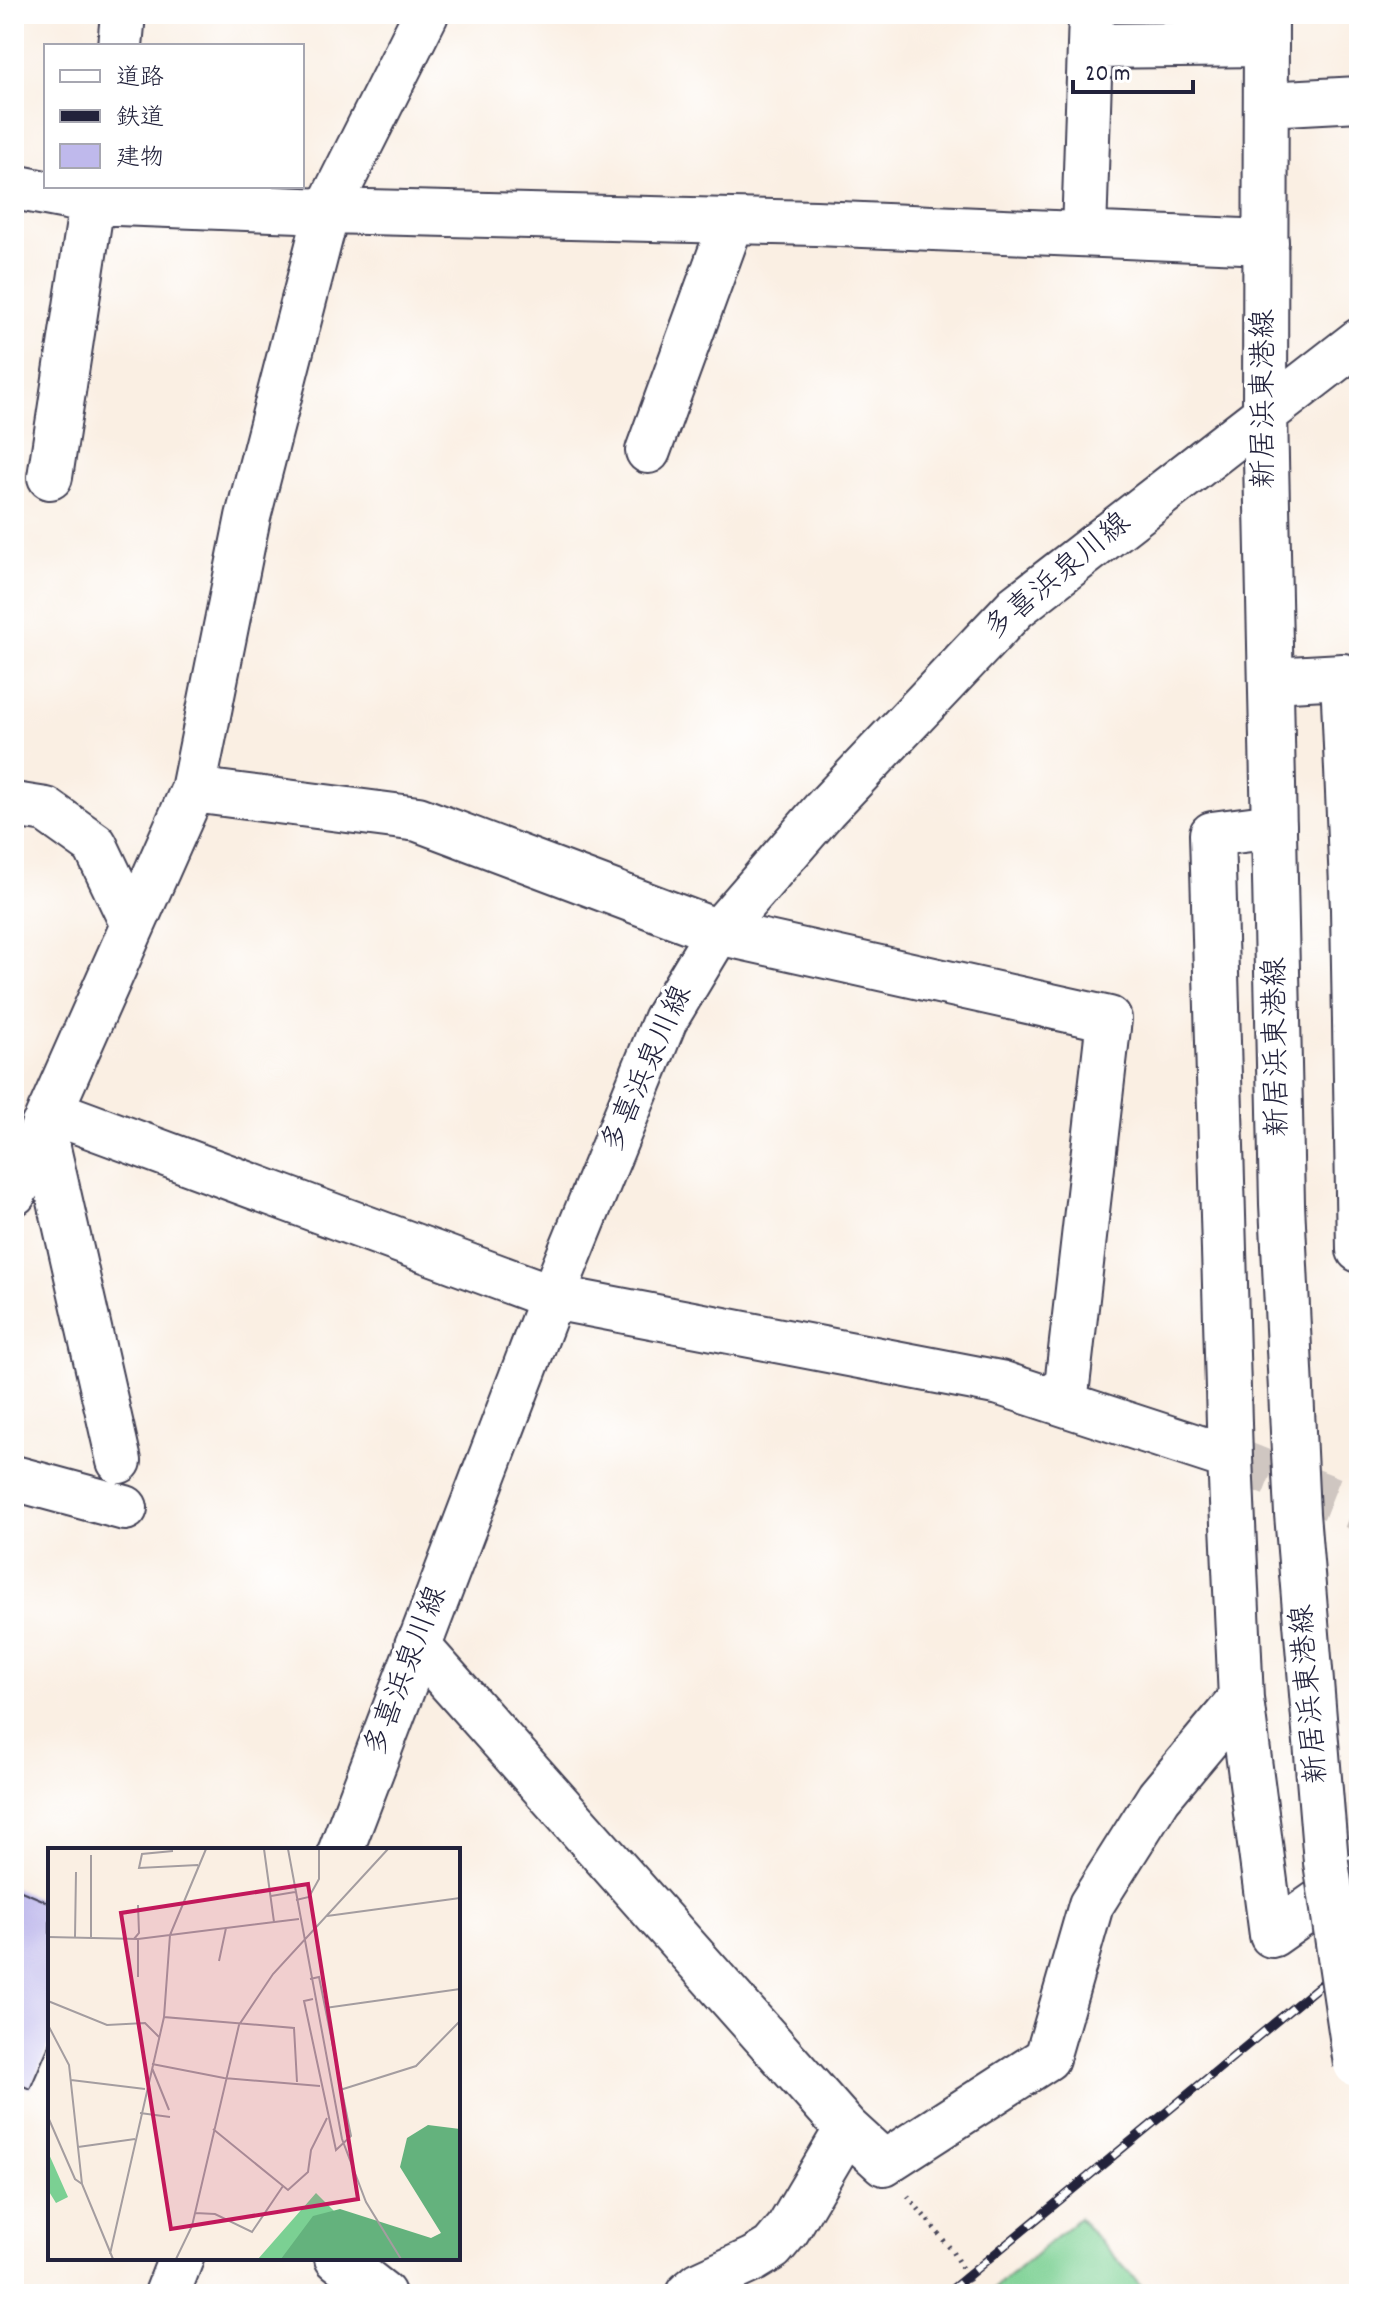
<svg xmlns="http://www.w3.org/2000/svg" width="1373" height="2308" viewBox="0 0 1373 2308" font-family="Dekko,'Klee One',sans-serif">
	<style>
		.green { fill: #7bd093; stroke: #4e7967; stroke-width: 2 }
		.building { fill: #bfb9ec }
		.lines { fill: none; stroke-linecap: round; stroke-linejoin: round }
		.minor-tunnel { stroke: #cfc6c1; stroke-width: 44; stroke-dasharray: 44 22; stroke-linecap: butt }
		.minor-casing { stroke: #424154; stroke-width: 48 }
		.major-casing { stroke: #424154; stroke-width: 48 }
		.path { stroke: #424154; stroke-width: 5; stroke-dasharray: 2 6; stroke-linecap: butt }
		.minor { stroke: #fff; stroke-width: 44 }
		.major { stroke: #fff; stroke-width: 44 }
		.rail-casing { stroke: #22223b; stroke-width: 9 }
		.rail { stroke: #fff; stroke-width: 6; stroke-dasharray: 18; stroke-linecap: butt }
		.major-bridge-casing { stroke: #424154; stroke-width: 48; stroke-linecap: butt }
		.major-bridge { stroke: #fff; stroke-width: 44 }
		.labels { text-anchor: middle; dominant-baseline: central; stroke-width: 7; stroke-linejoin: round; paint-order: stroke }
		.street-label { font-size: 30px; fill: #22223b; stroke: #fff }
		.inset-road { fill: none; stroke: #a49da0; stroke-width: 2 }
		.view { fill: #c2185b; fill-opacity: 0.15; stroke: #c2185b; stroke-width: 4 }
		.inset-edge { fill: none; stroke: #22223b; stroke-width: 4 }
	</style>
	<rect width="100%" height="100%" fill="#fff"/>
	<filter id="ink" filterUnits="userSpaceOnUse"><feTurbulence type="fractalNoise" baseFrequency=".0125" numOctaves="2"/><feDisplacementMap in="SourceGraphic" scale="16" xChannelSelector="R" yChannelSelector="G"/><feConvolveMatrix kernelMatrix="1 2 1 2 8 2 1 2 1" color-interpolation-filters="sRGB"/></filter>
	<filter id="wash" filterUnits="userSpaceOnUse"><feTurbulence type="fractalNoise" baseFrequency=".006" numOctaves="4" result="noise"/><feDisplacementMap in="SourceGraphic" scale="32" xChannelSelector="R" yChannelSelector="G"/><feGaussianBlur stdDeviation="1.8" result="paint"/><feColorMatrix in="noise" values="0 0 0 0 0 0 0 0 0 0 0 0 0 0 0 0 0 1.4 0 .05"/><feComposite in="paint" operator="in"/></filter>
	<g filter="url(#wash)">
		<rect width="100%" height="100%" fill="#faefe3"/>
		<!-- green -->
		<path class="green" d="M 1079,2218 L 1149,2294 L 988,2294 Z"/>
		<g id="blocks">
			<!-- building -->
			<path class="building" d="M 14,1888 L 50,1903 L 50,2043 L 30,2089 L 14,2082 Z"/>
		</g>
	</g>
	<g filter="url(#ink)">
		<use href="#blocks" fill-opacity="0" stroke="#424154" stroke-width="2"/>
		<g class="lines">
			<!-- minor-tunnel -->
			<path class="minor-tunnel" d="M 1230,1458 L 1359,1509"/>
			<!-- minor casing -->
			<g class="minor-casing">
				<path id="minor" d="M 426,14 L 327,211 L 248,517 L 193,790 L 418,819 L 718,932 L 1109,1019 L 1065,1403
					M 120,46 L 123,14
					M 1090,46 L 1266,44
					M 1266,104 L 1359,99
					M 14,187 L 92,202 L 327,211 L 816,223 L 1266,242
					M 1084,234 L 1091,14
					M 648,451 L 732,221
					M 50,477 L 92,202
					M 1271,680 L 1343,676 L 1353,909 L 1359,1250
					M 14,805 L 46,810 L 95,845 L 133,925
					M 1274,826 L 1212,834 L 1230,1458 L 1241,1699 L 1272,1935 L 1359,1874
					M 50,1111 L 552,1297 L 1000,1383 L 1230,1458
					M 43,1126 L 119,1461
					M 14,1193 L 193,790
					M 14,1478 L 125,1508
					M 417,1645 L 847,2129 L 884,2163 L 1047,2058 L 1091,1905 L 1159,1797 L 1241,1699
					M 337,2258 L 383,2294
					M 688,2294 L 700,2284 L 754,2259 L 772,2248 L 788,2229 L 847,2129"/>
			</g>
			<!-- major casing -->
			<g class="major-casing">
				<path id="major" d="M 1266,14 L 1265,412 L 1282,1204 L 1297,1514 L 1326,1862
					M 341,1850 L 552,1297 L 665,1020 L 718,932 L 824,810 L 1016,607 L 1359,341
					M 167,2294 L 181,2258"/>
			</g>
			<!-- path -->
			<path class="path" d="M 908,2196 L 950,2248 L 977,2294"/>
			<!-- minor -->
			<use href="#minor" class="minor"/>
			<!-- major -->
			<use href="#major" class="major"/>
			<!-- rail casing -->
			<g class="rail-casing">
				<path id="rail" d="M 946,2294 L 1359,1953"/>
			</g>
			<!-- rail -->
			<use href="#rail" class="rail"/>
			<!-- major-bridge casing -->
			<g class="major-bridge-casing">
				<path id="major-bridge" d="M 1326,1862 L 1356,2064"/>
			</g>
			<!-- major-bridge -->
			<use href="#major-bridge" class="major-bridge"/>
		</g>
	</g>
	<g class="labels">
		<!-- street labels -->
		<g class="street-label">
			<text transform="translate(1266 399) rotate(-90)">新居浜東港線</text>
			<text transform="translate(1059 578) rotate(-40)">多喜浜泉川線</text>
			<text transform="translate(1279 1047) rotate(-91)">新居浜東港線</text>
			<text transform="translate(649 1070) rotate(-66)">多喜浜泉川線</text>
			<text transform="translate(408 1672) rotate(-69)">多喜浜泉川線</text>
			<text transform="translate(1312 1694) rotate(-95)">新居浜東港線</text>
		</g>
	</g>
	<!-- overview -->
	<g transform="translate(48 1848)">
		<rect width="412" height="412" fill="#faefe3"/>
		<path d="M 0,304 L 20,349 L 8,355 L 0,342 ZM 268,345 L 298,375 L 249,411 L 210,411 Z" fill="#7bd093"/>
		<path d="M 380,277 L 412,281 L 412,411 L 233,411 L 265,368 L 292,361 L 383,390 L 393,385 L 352,319 L 359,290 Z" fill="#64b27d"/>
		<path class="inset-road" d="M 158,1 L 122,87 L 116,169 L 246,180 L 249,234M 216,1 L 226,74M 240,1 L 294,291 L 318,354 L 353,411M 125,3 L 94,6 L 91,20 L 150,17M 223,48 L 247,44M 248,52 L 261,49 L 271,31 L 271,1M 279,68 L 412,50M 0,89 L 90,91 L 251,71M 27,89 L 28,24M 43,89 L 43,7M 86,91 L 91,85 L 90,57M 90,91 L 90,129M 171,113 L 178,80M 262,131 L 271,129 L 303,288 L 288,302 L 256,153 L 265,151M 0,153 L 59,177 L 97,175 L 111,189M 277,160 L 412,141M 0,177 L 21,217 L 34,336 L 65,411M 104,216 L 176,230 L 272,238M 104,220 L 121,262M 23,232 L 97,241M 292,242 L 368,218 L 412,173M 92,265 L 122,269M 0,269 L 27,331 L 34,336M 165,281 L 240,342 L 260,324 L 263,302 L 279,270M 30,299 L 87,291M 147,365 L 167,366 L 204,384 L 235,338M 62,406 L 116,169M 128,411 L 144,378 L 191,177 L 225,126 L 340,1"/>
		<path class="view" d="M 260,36 L 310,351 L 123,381 L 73,65 Z"/>
		<rect width="412" height="412" class="inset-edge"/>
	</g>
	<!-- margin -->
	<rect width="1373" height="2308" fill="none" stroke="#fff" stroke-width="48"/>
	<!-- legend -->
	<rect x="44" y="44" width="260" height="144" fill="#ffffff" stroke="#a7a7b1" stroke-width="2"/>
	<rect x="60" y="70" width="40" height="12" fill="#ffffff" stroke="#a7a7b1" stroke-width="2"/>
	<text x="116" y="84" font-size="24" fill="#22223b">道路</text>
	<rect x="60" y="110" width="40" height="12" fill="#22223b" stroke="#a7a7b1" stroke-width="2"/>
	<text x="116" y="124" font-size="24" fill="#22223b">鉄道</text>
	<rect x="60" y="144" width="40" height="24" fill="#bfb9ec" stroke="#a7a7b1" stroke-width="2"/>
	<text x="116" y="164" font-size="24" fill="#22223b">建物</text>
	<!-- scale -->
	<path d="M1073 80v12h120v-12" fill="none" stroke="#22223b" stroke-width="4"/>
	<text x="1085" y="80" font-size="24" fill="#22223b" stroke="#ffffff" stroke-width="6" paint-order="stroke">20 m</text>
</svg>
